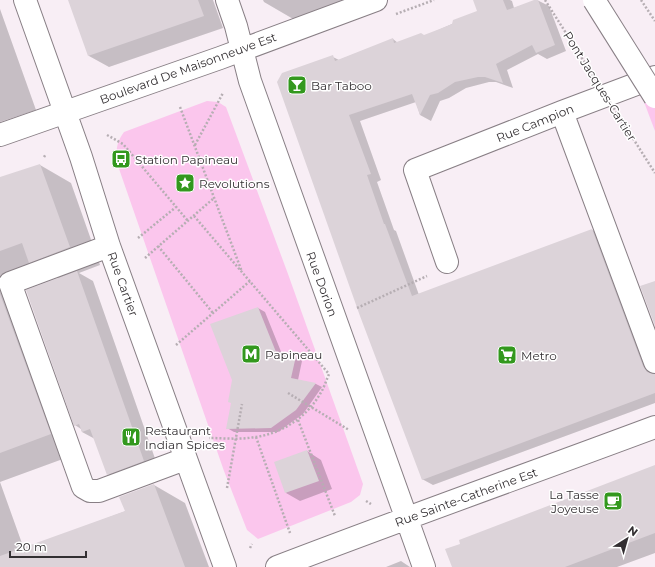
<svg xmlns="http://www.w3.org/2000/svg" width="655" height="567" viewBox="0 0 655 567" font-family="Montserrat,sans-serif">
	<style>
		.green { fill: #fbc6ed }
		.shadow { fill: #0003 }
		.building { fill: #dcd3d9 }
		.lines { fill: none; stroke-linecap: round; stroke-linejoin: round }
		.minor-casing { stroke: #887f85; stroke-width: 24 }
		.path { stroke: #b6aeb3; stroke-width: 2.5; stroke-dasharray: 2 2; stroke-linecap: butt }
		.minor { stroke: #fff; stroke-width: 22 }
		.major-bridge-casing { stroke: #887f85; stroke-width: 24; stroke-linecap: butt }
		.path-bridge { stroke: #b6aeb3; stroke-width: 2.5; stroke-dasharray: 2 2; stroke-linecap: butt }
		.major-bridge { stroke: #fff; stroke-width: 22 }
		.labels { text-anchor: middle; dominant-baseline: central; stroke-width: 3; stroke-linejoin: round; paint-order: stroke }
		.street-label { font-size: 12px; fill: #332f32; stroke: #fff }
		.poi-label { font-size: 12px; fill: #332f32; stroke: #fff; text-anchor: start }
	</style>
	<rect width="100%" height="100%" fill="#f8eef5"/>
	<!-- green -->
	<path class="green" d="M 655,89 L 655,131 L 641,94 Z
		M 207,101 L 218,102 L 226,107 L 288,274 L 363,484 L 360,495 L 351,502 L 258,539 L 247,530 L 224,471 L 117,163 C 116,151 116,143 124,132 Z"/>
	<!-- shadow -->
	<path class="shadow" d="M 69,0 L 213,0 L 223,28 L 109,67 L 89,56 Z
		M 263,0 L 379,0 L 300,23 L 264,2 Z
		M 486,0 L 510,0 L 512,1 L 514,8 L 537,0 L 549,6 L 566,51 L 547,59 L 538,54 L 507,70 L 513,88 L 496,82 L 489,82 L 466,88 L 449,98 L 440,101 L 431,121 L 420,115 L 416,102 L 360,121 L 381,180 L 377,182 L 394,230 L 396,231 L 419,295 L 592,230 L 602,236 L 655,377 L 655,403 L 433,485 L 422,479 L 333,57 L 339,60 L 393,39 L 398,43 L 425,36 L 479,12 Z
		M 0,9 L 36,110 L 0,122 Z
		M 40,165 L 71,183 L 100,265 L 79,273 L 93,281 L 159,470 L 123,483 L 108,474 L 95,439 L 82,432 L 81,429 L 75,425 L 59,279 L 37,267 L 11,276 L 82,452 L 0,482 L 0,178 Z
		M 258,308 L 265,312 L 282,354 L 295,357 L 302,361 L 298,380 L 316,384 L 322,387 L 303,414 L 278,432 L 234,432 L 227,428 Z
		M 307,451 L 321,460 L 332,489 L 300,501 L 286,493 Z
		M 655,466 L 655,553 L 617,567 L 453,567 Z
		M 0,482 L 24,549 L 126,511 L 154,485 L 185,503 L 209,567 L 0,567 Z
		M 401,561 L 410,567 L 386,567 Z"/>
	<!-- building -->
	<path class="building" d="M 68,0 L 198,0 L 204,16 L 88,56 Z
		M 473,0 L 503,0 L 507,10 L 534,0 L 538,0 L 555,45 L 536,53 L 532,45 L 496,64 L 503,83 L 485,77 L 478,77 L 455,82 L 438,93 L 430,95 L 420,115 L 412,94 L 349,115 L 371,174 L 367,175 L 384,224 L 385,224 L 412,296 L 592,229 L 643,366 L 647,372 L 655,374 L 655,393 L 422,480 L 360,316 L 277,82 L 282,73 L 333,55 L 335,61 L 393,38 L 394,43 L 421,33 L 424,35 L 437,30 L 452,24 L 453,20 L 477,11 Z
		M 40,164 L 70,247 L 29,263 L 22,243 L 0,251 L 0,177 Z
		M 77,271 L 144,461 L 107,475 L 90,429 L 82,432 L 79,424 L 74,426 L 26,290 Z
		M 655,281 L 655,326 L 640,286 Z
		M 0,294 L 51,434 L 0,453 Z
		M 258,307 L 276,352 L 296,356 L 291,378 L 316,383 L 296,410 L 271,428 L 226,429 L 231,403 L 228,402 L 232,380 L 210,324 Z
		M 307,450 L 319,481 L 285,493 L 274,462 Z
		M 655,465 L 655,533 L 565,567 L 452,567 L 445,549 L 460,544 L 459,540 Z
		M 154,484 L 185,567 L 0,567 L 0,556 L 125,511 L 119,497 Z"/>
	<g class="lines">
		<!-- minor casing -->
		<g class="minor-casing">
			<path id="minor" d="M 25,0 L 81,157 L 109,246 L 225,567
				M 227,0 L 236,26 L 250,81 L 424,567
				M 562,112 L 655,362
				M 0,135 L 220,58 L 376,0
				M 109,246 L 10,283 L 83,487 L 90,491 L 99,491 L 185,459
				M 447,262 L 415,170 L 562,112 L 655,77
				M 277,567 C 402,519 529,474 655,427"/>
		</g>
		<!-- path -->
		<path class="path" d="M 641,0 L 655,21
			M 396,14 L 434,0
			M 180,107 L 242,272
			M 107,135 L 123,144 L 188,221
			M 195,145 L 223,93
			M 44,157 L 46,154
			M 194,216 L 329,374 C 326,381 324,388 320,394 C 307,417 281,434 255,437 C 240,440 224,438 209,438
			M 138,238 L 176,207
			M 158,246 L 213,313
			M 145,258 L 214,198
			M 357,308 L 427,276
			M 176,345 L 250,281
			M 288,393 L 349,430
			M 298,420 L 335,516
			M 256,437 L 290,533
			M 227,488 L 242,404
			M 366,501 L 371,504
			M 250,548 L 252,544"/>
		<!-- minor -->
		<use href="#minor" class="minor"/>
		<!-- major-bridge casing -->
		<g class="major-bridge-casing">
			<path id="major-bridge" d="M 594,0 L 655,97"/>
		</g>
		<!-- path-bridge -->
		<path class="path-bridge" d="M 545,0 L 655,173"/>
		<!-- major-bridge -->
		<use href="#major-bridge" class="major-bridge"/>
	</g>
	<!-- icons -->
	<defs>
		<g id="bar-square" transform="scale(1)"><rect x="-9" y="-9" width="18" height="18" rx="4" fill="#33981e" stroke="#fff"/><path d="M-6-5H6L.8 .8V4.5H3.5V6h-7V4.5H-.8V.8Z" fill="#fff"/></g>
		<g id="bus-square" transform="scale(1)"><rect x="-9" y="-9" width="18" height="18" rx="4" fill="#33981e" stroke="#fff"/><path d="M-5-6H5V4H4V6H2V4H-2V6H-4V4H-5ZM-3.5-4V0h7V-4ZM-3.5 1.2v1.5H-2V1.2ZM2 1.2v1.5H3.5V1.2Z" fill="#fff"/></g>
		<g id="sight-square" transform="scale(1)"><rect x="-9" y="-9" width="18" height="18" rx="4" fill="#33981e" stroke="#fff"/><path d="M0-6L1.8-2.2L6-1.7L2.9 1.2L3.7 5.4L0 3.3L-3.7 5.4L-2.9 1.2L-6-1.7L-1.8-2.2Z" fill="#fff"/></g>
		<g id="metro-square" transform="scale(1)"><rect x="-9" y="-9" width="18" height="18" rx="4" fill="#33981e" stroke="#fff"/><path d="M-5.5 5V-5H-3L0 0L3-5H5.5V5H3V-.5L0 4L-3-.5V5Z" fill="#fff"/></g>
		<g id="supermarket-square" transform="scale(1)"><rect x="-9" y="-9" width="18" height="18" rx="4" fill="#33981e" stroke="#fff"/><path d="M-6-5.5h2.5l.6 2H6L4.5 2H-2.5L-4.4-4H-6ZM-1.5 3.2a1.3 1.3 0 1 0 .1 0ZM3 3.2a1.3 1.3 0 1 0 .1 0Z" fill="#fff"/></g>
		<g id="restaurant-square" transform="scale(1)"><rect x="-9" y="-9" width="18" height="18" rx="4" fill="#33981e" stroke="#fff"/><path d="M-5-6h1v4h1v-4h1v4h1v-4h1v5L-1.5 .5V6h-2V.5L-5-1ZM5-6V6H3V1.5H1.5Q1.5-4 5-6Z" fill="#fff"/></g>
		<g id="cafe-square" transform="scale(1)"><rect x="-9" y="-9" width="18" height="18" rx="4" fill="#33981e" stroke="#fff"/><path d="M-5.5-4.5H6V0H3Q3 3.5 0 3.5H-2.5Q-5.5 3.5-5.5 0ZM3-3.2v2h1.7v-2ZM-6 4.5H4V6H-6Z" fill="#fff"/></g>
	</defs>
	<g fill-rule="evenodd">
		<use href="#bar-square" x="297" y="85"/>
		<use href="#bus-square" x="121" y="159"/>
		<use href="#sight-square" x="185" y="183"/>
		<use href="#metro-square" x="251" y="354"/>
		<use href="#supermarket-square" x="507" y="355"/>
		<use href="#restaurant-square" x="131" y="437"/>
		<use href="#cafe-square" x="613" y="501"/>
	</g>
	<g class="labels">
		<!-- street labels -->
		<g class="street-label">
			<text transform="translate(188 68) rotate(-20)">Boulevard De Maisonneuve Est</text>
			<text transform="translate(600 86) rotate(58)">Pont Jacques-Cartier</text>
			<text transform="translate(535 123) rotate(-22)">Rue Campion</text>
			<text transform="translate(123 284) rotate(70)">Rue Cartier</text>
			<text transform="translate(322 284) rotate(70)">Rue Dorion</text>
			<text transform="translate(466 497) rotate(-20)">Rue Sainte-Catherine Est</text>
		</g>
		<!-- poi labels -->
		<g class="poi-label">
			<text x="311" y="85">Bar Taboo</text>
			<text x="135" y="159">Station Papineau</text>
			<text x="199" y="183">Revolutions</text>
			<text x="265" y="354">Papineau</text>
			<text x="521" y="355">Metro</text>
			<text x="145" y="430">Restaurant<tspan x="145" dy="14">Indian Spices</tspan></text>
			<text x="599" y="494" text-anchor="end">La Tasse<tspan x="599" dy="14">Joyeuse</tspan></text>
		</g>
	</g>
	<!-- north arrow -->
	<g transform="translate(627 539) rotate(37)" stroke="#ffffff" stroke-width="3" paint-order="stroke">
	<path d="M0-3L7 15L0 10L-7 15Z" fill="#332f32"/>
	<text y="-6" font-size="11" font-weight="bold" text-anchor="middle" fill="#332f32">N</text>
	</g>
	<!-- scale -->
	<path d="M10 551v6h76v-6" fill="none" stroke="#332f32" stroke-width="2"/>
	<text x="16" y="551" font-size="12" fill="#332f32" stroke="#ffffff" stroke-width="3" paint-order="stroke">20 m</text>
</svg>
